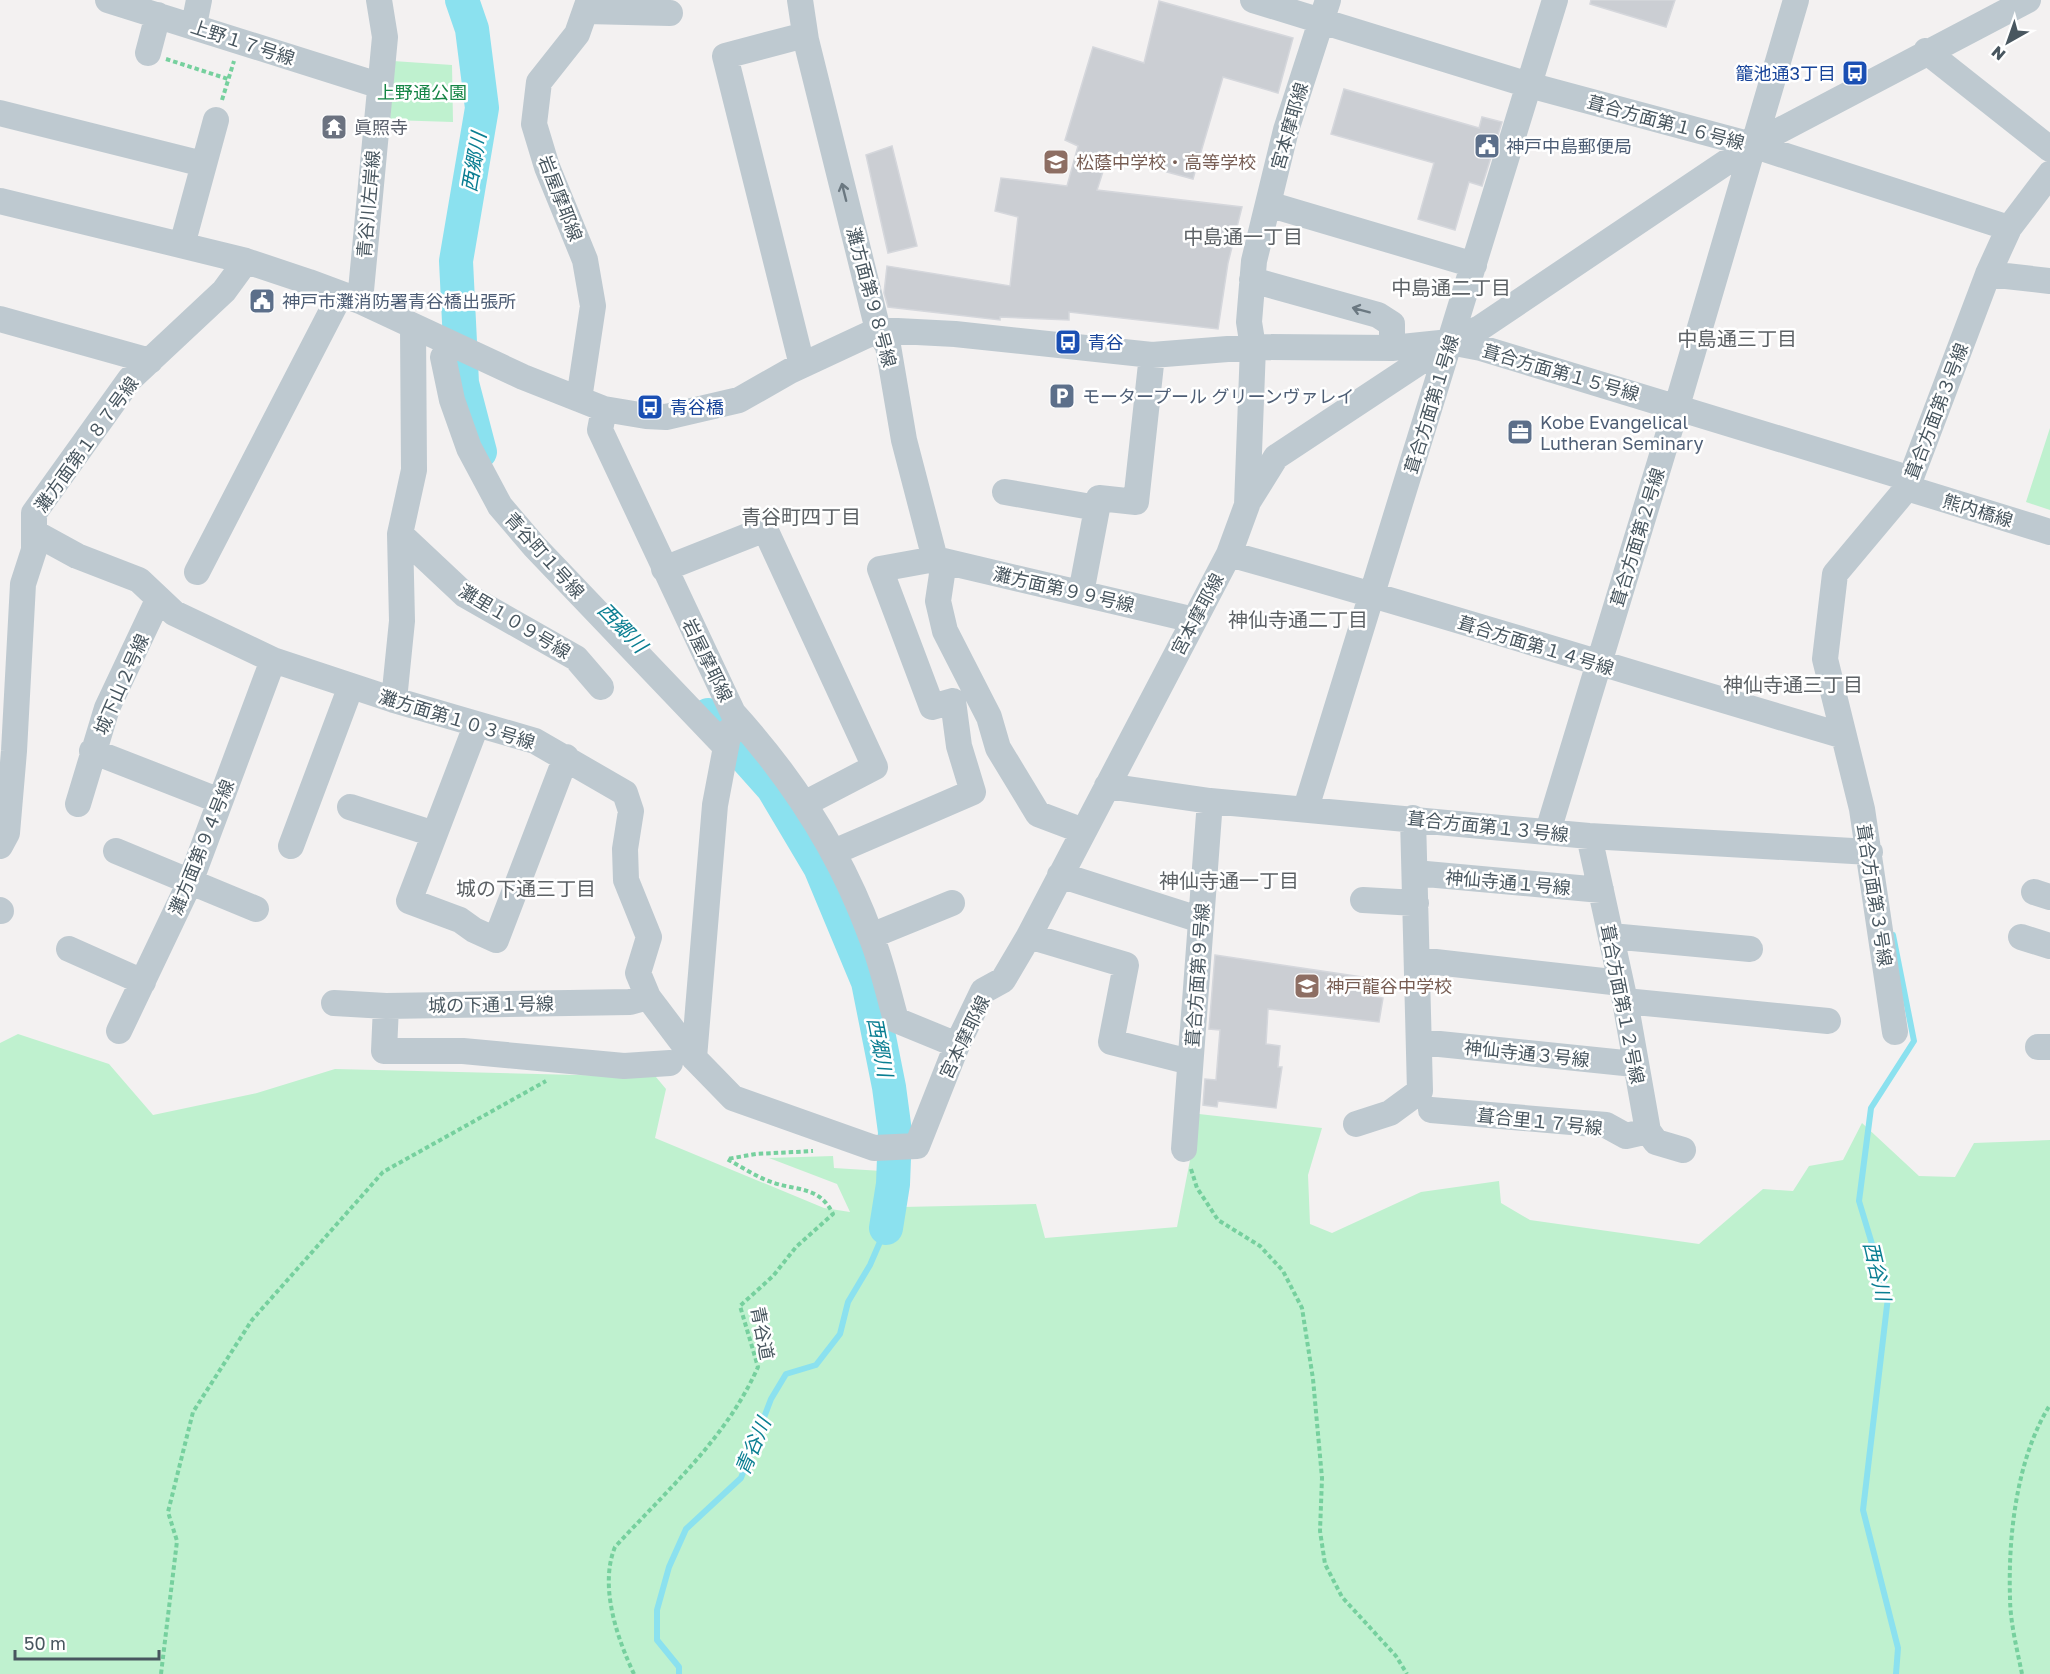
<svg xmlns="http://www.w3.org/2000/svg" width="2050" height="1674" viewBox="0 0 2050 1674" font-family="'Golos Text','Noto Sans JP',sans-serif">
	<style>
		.green { fill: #bff1cf }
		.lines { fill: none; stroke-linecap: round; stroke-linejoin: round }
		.stream { stroke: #8be1ef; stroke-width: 6 }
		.river { stroke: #8be1ef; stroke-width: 34 }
		.building { fill: #cbced3; stroke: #d5d7dc; stroke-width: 1.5 }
		.path { stroke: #76d09e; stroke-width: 4; stroke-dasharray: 4.5 3; stroke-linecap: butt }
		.minor { stroke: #bec9d0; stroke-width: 26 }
		.oneway { stroke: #6b7881 }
		.labels { text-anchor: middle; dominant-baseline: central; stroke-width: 5; stroke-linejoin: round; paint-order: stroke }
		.street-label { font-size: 18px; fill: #48565f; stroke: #fff }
		.transit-label { font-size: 18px; fill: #164399; stroke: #fff; text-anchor: start }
		.park-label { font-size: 18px; fill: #158545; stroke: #fff }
		.worship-label { font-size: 18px; fill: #5b616d; stroke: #fff; text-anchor: start }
		.service-label { font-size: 18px; fill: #4e5e75; stroke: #fff; text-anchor: start }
		.education-label { font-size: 18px; fill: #785e54; stroke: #fff; text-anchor: start }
		.water-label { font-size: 20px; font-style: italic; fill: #0a7e92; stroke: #fff }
		.neighbourhood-label { font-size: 20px; fill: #5d6266; stroke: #fff }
	</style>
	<rect width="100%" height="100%" fill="#f3f1f1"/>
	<!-- green -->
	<path class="green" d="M 393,61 L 452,65 L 453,122 L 390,120 Z
		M 2050,428 L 2050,510 L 2026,502 Z
		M 18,1034 L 109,1064 L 153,1115 L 257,1093 L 335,1069 L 656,1077 L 666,1089 L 655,1138 L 824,1208 L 850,1212 L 837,1184 L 769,1158 L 833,1156 L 834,1168 L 882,1171 L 902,1207 L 1036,1204 L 1045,1238 L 1177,1227 L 1199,1114 L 1322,1128 L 1308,1175 L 1310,1224 L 1332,1233 L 1421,1192 L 1499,1181 L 1501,1203 L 1530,1220 L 1699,1244 L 1763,1189 L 1793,1191 L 1809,1166 L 1843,1160 L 1862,1123 L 1919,1176 L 1955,1177 L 1974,1143 L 2050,1140 L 2050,1674 L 0,1674 L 0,1043 Z"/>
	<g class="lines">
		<!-- stream -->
		<path class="stream" d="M 1893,935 L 1914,1041 L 1871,1108 L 1859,1201 L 1888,1297 L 1863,1510 L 1898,1648 L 1896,1674
			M 679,1674 L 679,1667 L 657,1640 L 657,1610 L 669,1567 L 686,1529 L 741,1478 L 771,1399 L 786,1374 L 816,1365 L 840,1334 L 848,1302 L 870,1265 L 886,1228"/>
		<!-- river -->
		<path class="river" d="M 462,0 L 472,29 L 482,108 L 456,261 L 462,383 L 480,452
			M 708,715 L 773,788 L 820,867 L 868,982 L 889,1087 L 895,1132 L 893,1184 L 886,1228"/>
	</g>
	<!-- building -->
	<path class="building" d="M 1591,0 L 1675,0 L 1666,27 L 1590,4 Z
		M 1159,1 L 1293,38 L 1278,93 L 1223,77 L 1193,179 L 1108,156 L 1097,190 L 1242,207 L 1228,263 L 1218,329 L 1069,312 L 1069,320 L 1000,317 L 1000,320 L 888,307 L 884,293 L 887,266 L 1010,286 L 1018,217 L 995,211 L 1001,178 L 1067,186 L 1078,146 L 1065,140 L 1093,47 L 1144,63 Z
		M 1344,89 L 1479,128 L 1482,117 L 1502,122 L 1482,186 L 1469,182 L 1455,230 L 1418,219 L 1434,163 L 1331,134 Z
		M 892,146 L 917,246 L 888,253 L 866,155 Z
		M 1215,955 L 1375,979 L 1373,996 L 1383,998 L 1379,1022 L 1268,1009 L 1266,1044 L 1280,1046 L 1278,1067 L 1282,1067 L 1276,1108 L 1218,1101 L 1217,1107 L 1203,1105 L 1205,1079 L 1216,1080 L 1220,1030 L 1209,1029 Z"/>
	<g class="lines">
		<!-- path -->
		<path class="path" d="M 166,59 L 228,79
			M 222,100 L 234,61
			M 1191,1169 L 1197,1188 L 1218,1220 L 1260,1246 L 1283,1271 L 1302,1308 L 1313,1379 L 1322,1478 L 1320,1531 L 1325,1564 L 1342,1597 L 1396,1656 L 1407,1674
			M 161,1674 L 177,1541 L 168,1512 L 193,1412 L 252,1320 L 383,1172 L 546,1081
			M 634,1674 C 617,1638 599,1586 615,1547 C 667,1490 726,1439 758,1367 L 740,1306 L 773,1276 L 796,1247 L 833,1214 C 820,1187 800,1191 774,1183 C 758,1178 742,1167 727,1159 L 756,1154 L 813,1151
			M 2022,1674 C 2017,1649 2010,1622 2010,1597 C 2008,1535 2017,1457 2050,1405"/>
		<!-- minor -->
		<path class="minor" d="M 108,0 L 378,85
			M 800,0 L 806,40 L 878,330 L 888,346 L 904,440 L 935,559
			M 1253,0 L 1529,85 L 1752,145 L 2009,228
			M 586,11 L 670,13
			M 194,25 L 199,0
			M 1926,51 L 2050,149
			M 148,53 L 158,15
			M 0,113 L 203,164
			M 0,201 L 246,261 L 309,282 L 360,301 L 523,377 L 604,409 L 646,416 L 666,417 L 739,400 L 790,371 L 878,330 L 955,334 L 1152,355 L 1253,347 L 1392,348 L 1450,342 L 1480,328 L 1752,145 L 2028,0
			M 1268,204 L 1474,265
			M 182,245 L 216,120
			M 1988,274 L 2050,281
			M 1252,280 L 1378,315 L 1392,324 L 1392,348
			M 360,301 L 385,37 L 379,0
			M 0,319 L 150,361
			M 443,357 L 452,400 L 469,448 L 500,506 L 535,547 L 726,747
			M 802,365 L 725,56 L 805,35
			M 579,399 L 593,306 L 585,260 L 547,167 L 534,124 L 539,82 L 577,34 L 589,0
			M 604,409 L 600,430 L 733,713 C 792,778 841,854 871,936 C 882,963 888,992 896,1020 L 957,1045
			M 1005,492 L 1097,508
			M 1248,502 L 1276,457 L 1450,342 L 1481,348 L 1898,475 L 1907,488 L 2050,532
			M 35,533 L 77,556 L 139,580 L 174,613 L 273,660 L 394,700 L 535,741 L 625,793 L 631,811 L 625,849 L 626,880 L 649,937 L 638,973 L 648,997 L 694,1058 L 733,1098 L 874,1148 L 917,1146 L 957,1045 L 983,991 L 1003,980 L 1029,936 L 1229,554 L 1247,505 L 1253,347 L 1249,322 L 1254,261 L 1286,130 L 1328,0
			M 400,534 L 465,595 L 576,658 L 601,687
			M 1229,554 C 1435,611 1639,676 1844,736
			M 944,561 L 938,601 L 945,631 L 989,717 L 998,748 L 1038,814 L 1083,831
			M 664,569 L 765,529 L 875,767 L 804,804
			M 197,572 L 336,303
			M 1081,593 L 1099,498 L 1136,502 L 1152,355
			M 394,700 L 402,621 L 400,534 L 414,470 L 413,328
			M 476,726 L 409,901 L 460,920 L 474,930 L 496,940 L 566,757
			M 92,751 L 220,801
			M 1107,786 L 1210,801 L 1589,836 L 1870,852
			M 78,804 L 107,708 L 158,600
			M 350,807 L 434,834
			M 1306,808 L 1555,0
			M 1548,831 L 1677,406 L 1796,0
			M 1589,836 L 1625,1001 L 1648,1131 L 1656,1142 L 1683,1150
			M 0,846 L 7,833 L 14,751 L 23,584 L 34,550 L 34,513 L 130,379 L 224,291 L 246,261
			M 291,846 L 351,686
			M 116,851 L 256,909
			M 834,852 L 973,792 L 959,746 L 953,701 L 932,707 L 880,569 L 935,559 L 1194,620
			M 1415,873 L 1601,890
			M 1060,875 L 1201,920
			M 2034,892 L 2050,897
			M 1363,900 L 1416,903
			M 0,910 L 1,911
			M 871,936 L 952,903
			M 1029,936 L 1126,965 L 1111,1042 L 1190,1062
			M 1611,936 L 1750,949
			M 2021,937 L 2050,946
			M 69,949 L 143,982
			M 1418,960 L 1621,983
			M 1625,1001 L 1828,1021
			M 334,1003 L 386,1006 L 630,1002 L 648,997
			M 386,1006 L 384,1051 L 463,1051 L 624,1066 L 670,1063
			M 119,1031 L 190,882 L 273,660
			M 1895,1032 L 1862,809 L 1825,659 L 1835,574 L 1907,488 L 1988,274 L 2009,228 L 2050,174
			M 1420,1042 L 1634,1064
			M 2038,1047 L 2050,1047
			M 694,1058 L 715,805 L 729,731
			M 1431,1110 L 1606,1125 L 1626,1136 L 1648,1131
			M 1356,1124 L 1390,1113 L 1420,1091 L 1413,818
			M 1184,1149 L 1210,801"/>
	</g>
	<!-- one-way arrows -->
	<defs><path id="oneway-shaft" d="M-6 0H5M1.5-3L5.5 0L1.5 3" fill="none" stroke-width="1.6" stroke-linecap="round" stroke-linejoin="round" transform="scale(1.5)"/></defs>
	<g class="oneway">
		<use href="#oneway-shaft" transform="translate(844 192) rotate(-104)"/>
		<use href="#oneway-shaft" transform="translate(1361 310) rotate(-165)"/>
	</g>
	<!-- icons -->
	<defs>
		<g id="bus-square" transform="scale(1.35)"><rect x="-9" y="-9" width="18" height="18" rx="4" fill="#1a4fb4" stroke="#fff"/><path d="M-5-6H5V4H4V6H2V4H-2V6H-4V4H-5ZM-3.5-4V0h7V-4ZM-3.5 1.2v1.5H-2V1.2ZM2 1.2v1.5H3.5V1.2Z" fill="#fff"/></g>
		<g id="temple-square" transform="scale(1.35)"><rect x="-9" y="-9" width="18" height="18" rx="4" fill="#6b7280" stroke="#fff"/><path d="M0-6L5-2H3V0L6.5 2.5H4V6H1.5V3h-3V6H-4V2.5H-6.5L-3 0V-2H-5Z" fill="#fff"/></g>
		<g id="civic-square" transform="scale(1.35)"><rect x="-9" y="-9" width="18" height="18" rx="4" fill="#5c6f8a" stroke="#fff"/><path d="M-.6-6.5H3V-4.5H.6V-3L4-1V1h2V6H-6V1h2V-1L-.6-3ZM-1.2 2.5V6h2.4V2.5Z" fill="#fff"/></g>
		<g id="school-square" transform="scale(1.35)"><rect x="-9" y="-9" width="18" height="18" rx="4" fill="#8d6e63" stroke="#fff"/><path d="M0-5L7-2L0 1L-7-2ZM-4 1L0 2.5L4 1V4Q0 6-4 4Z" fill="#fff"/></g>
		<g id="parking-square" transform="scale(1.35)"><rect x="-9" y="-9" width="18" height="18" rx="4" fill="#5c6f8a" stroke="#fff"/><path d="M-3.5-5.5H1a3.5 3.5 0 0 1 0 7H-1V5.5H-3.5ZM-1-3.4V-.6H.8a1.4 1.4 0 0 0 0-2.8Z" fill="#fff"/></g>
		<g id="office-square" transform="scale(1.35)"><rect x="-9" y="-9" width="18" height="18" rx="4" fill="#5c6f8a" stroke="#fff"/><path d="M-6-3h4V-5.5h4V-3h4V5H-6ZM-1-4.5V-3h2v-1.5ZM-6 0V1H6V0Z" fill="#fff"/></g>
	</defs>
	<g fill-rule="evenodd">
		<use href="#bus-square" x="1855" y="73"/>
		<use href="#temple-square" x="334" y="127"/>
		<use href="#civic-square" x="1487" y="146"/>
		<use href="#school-square" x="1056" y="162"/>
		<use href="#civic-square" x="262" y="301"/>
		<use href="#bus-square" x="1068" y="342"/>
		<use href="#parking-square" x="1062" y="396"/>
		<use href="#bus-square" x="650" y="407"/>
		<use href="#office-square" x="1520" y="432"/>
		<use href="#school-square" x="1307" y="986"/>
	</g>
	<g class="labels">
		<!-- street labels -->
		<g class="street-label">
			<text transform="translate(243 42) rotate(18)">上野１７号線</text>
			<text transform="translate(1666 122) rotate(15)">葺合方面第１６号線</text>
			<text transform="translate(1289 126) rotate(-74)">宮本摩耶線</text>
			<text transform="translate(561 198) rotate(69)">岩屋摩耶線</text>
			<text transform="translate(368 204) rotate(-85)">青谷川左岸線</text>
			<text transform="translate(872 297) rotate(75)">灘方面第９８号線</text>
			<text transform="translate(1561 372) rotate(16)">葺合方面第１５号線</text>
			<text transform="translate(1431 404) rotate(-73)">葺合方面第１号線</text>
			<text transform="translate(1936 411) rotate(-69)">葺合方面第３号線</text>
			<text transform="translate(86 444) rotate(-54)">灘方面第１８７号線</text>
			<text transform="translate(1978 510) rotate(17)">熊内橋線</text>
			<text transform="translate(1637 537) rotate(-73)">葺合方面第２号線</text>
			<text transform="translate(545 555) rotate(48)">青谷町１号線</text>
			<text transform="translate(1064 589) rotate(13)">灘方面第９９号線</text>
			<text transform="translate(1197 614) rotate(-62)">宮本摩耶線</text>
			<text transform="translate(515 621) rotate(31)">灘里１０９号線</text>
			<text transform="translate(1536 645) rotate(17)">葺合方面第１４号線</text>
			<text transform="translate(708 660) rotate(64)">岩屋摩耶線</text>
			<text transform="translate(121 684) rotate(-66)">城下山２号線</text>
			<text transform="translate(457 719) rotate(17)">灘方面第１０３号線</text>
			<text transform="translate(1488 826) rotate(6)">葺合方面第１３号線</text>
			<text transform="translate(201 847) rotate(-68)">灘方面第９４号線</text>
			<text transform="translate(1508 882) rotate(5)">神仙寺通１号線</text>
			<text transform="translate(1875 895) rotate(81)">葺合方面第３号線</text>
			<text transform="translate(1197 975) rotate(-86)">葺合方面第９号線</text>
			<text transform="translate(491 1004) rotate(-1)">城の下通１号線</text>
			<text transform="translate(1623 1004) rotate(79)">葺合方面第１２号線</text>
			<text transform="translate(964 1037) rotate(-64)">宮本摩耶線</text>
			<text transform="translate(1527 1053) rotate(6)">神仙寺通３号線</text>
			<text transform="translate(1540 1121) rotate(6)">葺合里１７号線</text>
			<text transform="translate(763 1333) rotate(79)">青谷道</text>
		</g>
		<!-- transit labels -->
		<g class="transit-label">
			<text x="1836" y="73" text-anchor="end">籠池通3丁目</text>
			<text x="1088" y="342">青谷</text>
			<text x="670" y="407">青谷橋</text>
		</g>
		<!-- park labels -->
		<g class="park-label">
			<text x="422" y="92">上野通公園</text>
		</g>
		<!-- worship labels -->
		<g class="worship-label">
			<text x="354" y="127">眞照寺</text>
		</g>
		<!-- service labels -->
		<g class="service-label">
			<text x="1506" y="146">神戸中島郵便局</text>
			<text x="282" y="301">神戸市灘消防署青谷橋出張所</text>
			<text x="1082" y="396">モータープール グリーンヴァレイ</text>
			<text x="1540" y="422">Kobe Evangelical<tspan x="1540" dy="21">Lutheran Seminary</tspan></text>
		</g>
		<!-- education labels -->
		<g class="education-label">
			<text x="1076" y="162">松蔭中学校・高等学校</text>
			<text x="1326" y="986">神戸龍谷中学校</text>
		</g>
		<!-- water labels -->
		<g class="water-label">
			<text transform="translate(473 162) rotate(-80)">西郷川</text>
			<text transform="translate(623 627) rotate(46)">西郷川</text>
			<text transform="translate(881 1047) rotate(79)">西郷川</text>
			<text transform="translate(1878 1271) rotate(77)">西谷川</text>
			<text transform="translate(752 1446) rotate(-67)">青谷川</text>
		</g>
		<!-- neighbourhood labels -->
		<g class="neighbourhood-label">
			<text x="1243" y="236">中島通一丁目</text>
			<text x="1451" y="287">中島通二丁目</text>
			<text x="1737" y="338">中島通三丁目</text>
			<text x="801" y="516">青谷町四丁目</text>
			<text x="1298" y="619">神仙寺通二丁目</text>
			<text x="1793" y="684">神仙寺通三丁目</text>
			<text x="1229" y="880">神仙寺通一丁目</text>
			<text x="526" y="888">城の下通三丁目</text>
		</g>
	</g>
	<!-- north arrow -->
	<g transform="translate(2008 42) rotate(220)" stroke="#ffffff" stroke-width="4.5" paint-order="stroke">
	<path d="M0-4.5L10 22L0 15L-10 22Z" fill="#48565f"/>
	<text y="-9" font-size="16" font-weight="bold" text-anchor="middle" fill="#48565f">N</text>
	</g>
	<!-- scale -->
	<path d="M15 1650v9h144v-9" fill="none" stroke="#48565f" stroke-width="3"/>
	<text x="24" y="1650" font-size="18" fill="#48565f" stroke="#ffffff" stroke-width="4.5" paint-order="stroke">50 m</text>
</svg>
